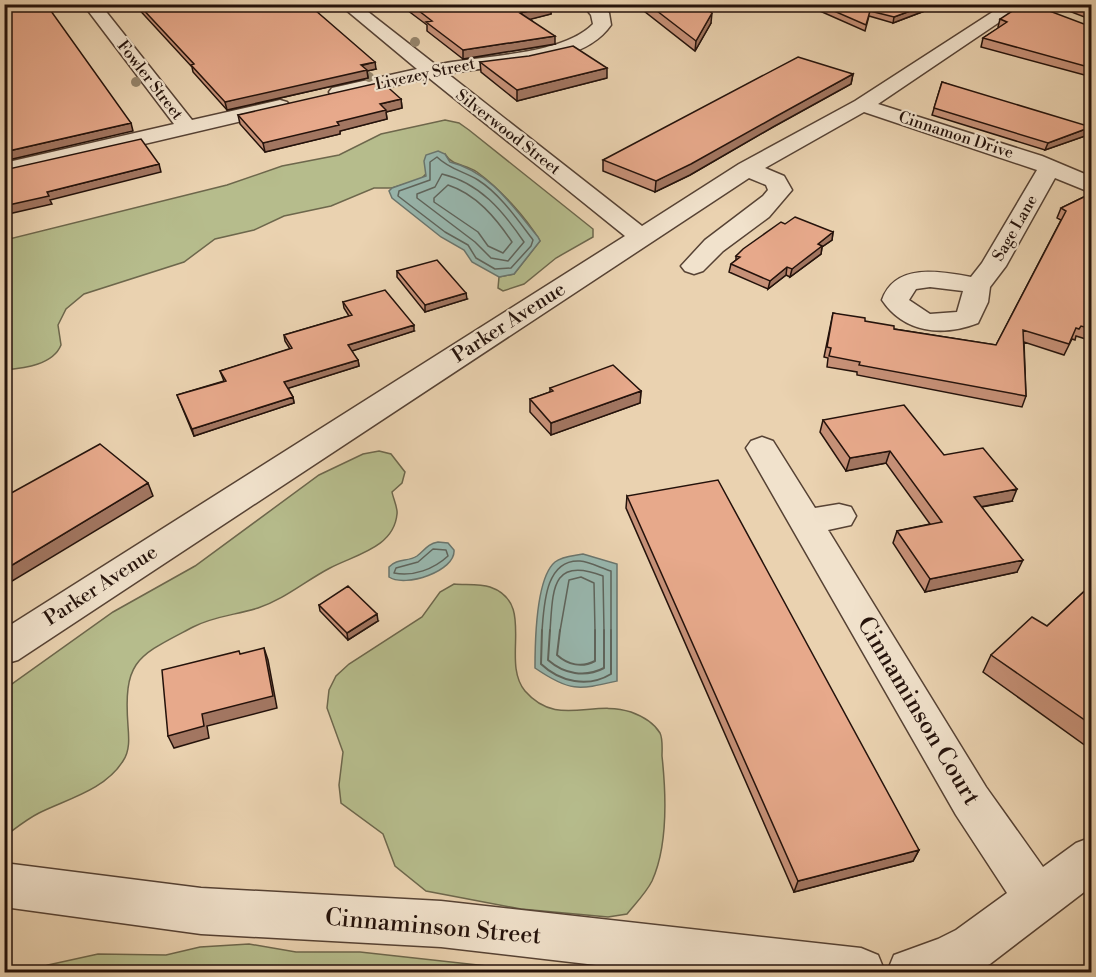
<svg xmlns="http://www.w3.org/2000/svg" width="1096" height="977" viewBox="0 0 1096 977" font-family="'Libre Bodoni',serif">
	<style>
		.green { fill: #b6bc8c; stroke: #6d674c; stroke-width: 1.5 }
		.water { fill: #98b7ae; stroke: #6a756d; stroke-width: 1.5 }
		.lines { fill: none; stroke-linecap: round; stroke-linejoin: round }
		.shore-far1 { stroke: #5e645c; stroke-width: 1.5 }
		.shore { stroke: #5e645c; stroke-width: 2 }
		.minor-casing { stroke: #564234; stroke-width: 3 }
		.minor { fill: #f1e2cc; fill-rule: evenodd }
		.tree { fill: #95846b }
		.wall { fill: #c79178; stroke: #24120b; stroke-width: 1.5 }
		.shaded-wall { fill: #a27661; stroke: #24120b; stroke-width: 1.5 }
		.building { fill: #e7a98b; stroke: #24120b; stroke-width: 1.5 }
		.labels { text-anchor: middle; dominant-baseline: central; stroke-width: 4.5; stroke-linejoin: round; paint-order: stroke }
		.far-street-label { font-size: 16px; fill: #24120b; stroke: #f1e2cc }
		.street-label { font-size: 20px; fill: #24120b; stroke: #f1e2cc }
		.near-street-label { font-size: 24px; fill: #24120b; stroke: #f1e2cc }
	</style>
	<rect width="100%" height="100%" fill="#ead2b0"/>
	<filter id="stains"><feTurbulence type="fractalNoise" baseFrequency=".00333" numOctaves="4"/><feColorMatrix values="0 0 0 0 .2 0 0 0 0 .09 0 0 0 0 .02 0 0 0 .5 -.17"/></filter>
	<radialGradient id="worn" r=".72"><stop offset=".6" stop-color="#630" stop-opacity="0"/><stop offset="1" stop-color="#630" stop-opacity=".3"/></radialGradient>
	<!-- green -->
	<path class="green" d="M 445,120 L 459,123 L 469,130 L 593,229 L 593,237 L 556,258 L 524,284 L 503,291 L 498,288 L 499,277 L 514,274 L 540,241 C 526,217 499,188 477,172 C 465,164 452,166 445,154 L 421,179 L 392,188 L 374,188 L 331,206 L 284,216 L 254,230 L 215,239 L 184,262 L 84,294 L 66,309 L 58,325 L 61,345 C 53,365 24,368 5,370 L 5,240 L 227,185 L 282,166 L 339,155 L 381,134 Z
		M 379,451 L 391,454 L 405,472 L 402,483 L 392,492 C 393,498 398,508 397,514 C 394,548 354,555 330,568 C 305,581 285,599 258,608 C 236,615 214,616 193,627 C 138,656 123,659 128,726 C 129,738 130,751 123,761 C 105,790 67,799 39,813 C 27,819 16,828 5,836 L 5,689 L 113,612 L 195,566 L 319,475 L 363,454 Z
		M 454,584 C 465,585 480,584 490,587 C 537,603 500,661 525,691 C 557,728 592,699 631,712 C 642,716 654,723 660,733 C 663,739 662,749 662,756 C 666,793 668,846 652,881 C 646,893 635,904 627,914 L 608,917 L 521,909 L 426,891 L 395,866 L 383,834 L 341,803 L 339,785 L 343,752 L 327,708 L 329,690 L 336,676 L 349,664 L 422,617 L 440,592 Z
		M 249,944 L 296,952 L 360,952 L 542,972 L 29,972 L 48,965 L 98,954 L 166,955 L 200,947 Z"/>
	<!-- water -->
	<path class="water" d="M 438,151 L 445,154 L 450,162 C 491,172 513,207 538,237 L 540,241 L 514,274 L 499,277 L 472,262 L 464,250 L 441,237 L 392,198 L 389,191 L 392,188 L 426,176 L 424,161 L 426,155 Z
		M 438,542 L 448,543 L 454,550 C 456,571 405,588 389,577 L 389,567 C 397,558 408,562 417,556 C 425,550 427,544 438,542 Z
		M 583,554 L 617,564 L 617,681 C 578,690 570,692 535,668 C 535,644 536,578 555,562 C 563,556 574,556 583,554 Z"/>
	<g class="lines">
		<!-- shore-far1 -->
		<path class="shore-far1" d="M 437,157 C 449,169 463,171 478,180 C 500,194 517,219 533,240 L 531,246 L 511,268 L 495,269 L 476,258 L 468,245 L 445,232 L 398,196 L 399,191 L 430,180 L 430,162 Z
			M 442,174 C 480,183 503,211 524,242 L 508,261 L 491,258 L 475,242 L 417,198 L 417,194 L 435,187 Z
			M 448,185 C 476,194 496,218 512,242 L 503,253 L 488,246 L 478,232 L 434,202 L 434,198 Z
			M 433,549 L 446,550 L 448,556 C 434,569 413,577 394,573 L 396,568 L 418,562 Z
			M 542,631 C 544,606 545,559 580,561 C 590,562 601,568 611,571 L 611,631
			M 550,631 C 553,590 551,556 603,576 L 604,631
			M 560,631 L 569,580 L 581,577 L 594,583 L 595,631"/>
		<!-- shore -->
		<path class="shore" d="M 542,630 L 541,664 C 560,682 588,688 611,674 L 611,630
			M 550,630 L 548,660 C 564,674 585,678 604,668 L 604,630
			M 560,630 L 557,655 C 568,665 582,668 595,661 L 595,630"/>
		<!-- minor casing -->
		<g class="minor-casing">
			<path id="minor" d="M 83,4 L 100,4 L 192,120 L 280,100 L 287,102 L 290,106 L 287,110 L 280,112 L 4,177 L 4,163 L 174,124 Z
				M 339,4 L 358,4 L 436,65 C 480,55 562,56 593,24 L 591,15 L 582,4 L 601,4 L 609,13 L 611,25 C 581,69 496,63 448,74 L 642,226 L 739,164 L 855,101 L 1005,4 L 1026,4 L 878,104 L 1042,156 L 1092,177 L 1092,193 L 1055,178 L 1006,266 L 990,287 L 988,302 L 978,323 C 942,337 904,333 882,300 C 895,263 939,271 971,277 L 982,263 L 1037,170 L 864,112 L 765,168 L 784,176 L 792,190 L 769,217 L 723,251 L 703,271 L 694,274 L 685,271 L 681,266 L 705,240 L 763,196 L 768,190 L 766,185 L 749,178 L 18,660 L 4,664 L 4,629 L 625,236 L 429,78 L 339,98 L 332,96 L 329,92 L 332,88 L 417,69 ZM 930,287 L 963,291 L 957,312 L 930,314 L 909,300 L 916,289 Z
				M 762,437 L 773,441 L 815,508 L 839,504 L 851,507 L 856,516 L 851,525 L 828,530 L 986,787 L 1043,867 L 1076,843 L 1092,837 L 1092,886 L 990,964 L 974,972 L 887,972 L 894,955 L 938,939 L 956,930 L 1007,893 L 956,815 L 746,448 L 751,441 Z
				M 4,863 L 201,888 L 441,901 L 861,948 L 878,955 L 885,972 L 656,972 L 441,947 L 201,934 L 4,907 Z"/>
		</g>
		<!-- minor -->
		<use href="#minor" class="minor"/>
	</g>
	<!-- trees -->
	<g class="tree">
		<circle cx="415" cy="42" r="5"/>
		<circle cx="369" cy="77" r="5"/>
		<circle cx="136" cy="82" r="5"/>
	</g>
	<!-- wall -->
	<path class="wall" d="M 134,4 L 308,4 L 376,69 L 367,71 L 368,78 L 227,110 L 193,72 L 192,67 Z
		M 399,4 L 549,4 L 551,14 L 530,19 L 555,44 L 463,59 L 427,31 L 427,25 Z
		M 635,4 L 699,4 L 711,23 L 695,51 Z
		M 804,4 L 943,4 L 893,23 L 869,16 L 865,31 Z
		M 1051,4 L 1092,4 L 1092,20 Z
		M 1000,19 L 1092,27 L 1092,77 L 981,47 L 983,38 L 999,28 L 998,27 Z
		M 480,62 L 607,78 L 517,101 L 481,72 Z
		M 853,74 L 851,84 L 773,127 L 690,175 L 655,192 L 603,171 L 603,160 Z
		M 942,82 L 1088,135 L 1045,150 L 932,115 Z
		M 401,99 L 402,108 L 386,112 L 387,119 L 340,131 L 340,134 L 265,152 L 240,124 L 238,115 Z
		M 1092,193 L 1092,341 L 1076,336 L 1075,340 L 1072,339 L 1064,355 L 1024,342 L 1026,396 L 1022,407 L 857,375 L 857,372 L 827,367 L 828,358 L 824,357 L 833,313 L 894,329 L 996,345 L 1061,220 L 1057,218 L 1061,208 Z
		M 785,224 L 833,232 L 832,240 L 822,247 L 821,254 L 790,277 L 786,275 L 768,289 L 729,272 L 731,264 L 736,260 L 736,256 Z
		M 397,271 L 467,299 L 425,312 L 397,277 Z
		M 343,302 L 414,331 L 351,351 L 358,360 L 359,366 L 288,388 L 293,397 L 294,403 L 194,436 L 177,395 L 224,381 L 220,371 L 290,349 L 285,341 L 284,335 L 349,316 L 344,308 Z
		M 550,388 L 641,391 L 640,403 L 551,435 L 530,412 L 530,399 L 550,392 Z
		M 823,420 L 944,455 L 1012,501 L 982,507 L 1017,572 L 925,592 L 893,543 L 897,531 L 930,524 L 886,463 L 846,471 L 820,432 Z
		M 627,496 L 919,850 L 913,861 L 794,892 L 626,508 Z
		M 1092,584 L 1092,740 L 1086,746 L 983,672 L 991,655 L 1047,626 Z
		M 319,605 L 378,621 L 348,640 L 320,611 Z"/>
	<!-- shaded-wall -->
	<path class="shaded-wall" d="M 929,4 L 943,4 L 893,23 L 894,17 Z
		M 551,6 L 551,14 L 520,22 L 520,13 Z
		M 712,13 L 711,23 L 695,51 L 696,41 Z
		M 555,36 L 555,44 L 463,59 L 463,50 Z
		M 375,62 L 376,69 L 367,71 L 368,78 L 227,110 L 225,102 Z
		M 607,68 L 607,78 L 517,101 L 517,90 Z
		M 853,74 L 851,84 L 773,127 L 690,175 L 655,192 L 656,181 Z
		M 401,99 L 402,108 L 386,112 L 387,119 L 340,131 L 340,134 L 265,152 L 263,143 L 337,122 L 380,104 Z
		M 131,123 L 133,131 L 4,161 L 4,152 Z
		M 1091,127 L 1088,135 L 1045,150 L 1048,143 Z
		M 159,164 L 161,172 L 50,200 L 52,204 L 4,215 L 4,206 L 47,192 Z
		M 833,232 L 832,240 L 822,247 L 821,254 L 790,277 L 792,269 L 818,244 Z
		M 787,267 L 786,275 L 768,289 L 770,281 Z
		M 466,293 L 467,299 L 425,312 L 425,305 Z
		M 414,325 L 414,331 L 349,352 L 348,345 Z
		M 358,360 L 359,366 L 286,389 L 284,382 Z
		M 641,391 L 640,403 L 551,435 L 551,423 Z
		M 293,397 L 294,403 L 194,436 L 192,429 Z
		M 890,451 L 886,463 L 846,471 L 850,458 Z
		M 148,483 L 153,496 L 4,586 L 4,570 Z
		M 1017,489 L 1012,501 L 969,509 L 974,497 Z
		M 1023,560 L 1017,572 L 925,592 L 930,579 Z
		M 377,614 L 378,621 L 348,640 L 347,633 Z
		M 264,648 L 268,660 L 277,708 L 207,726 L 209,738 L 174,748 L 168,736 Z
		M 919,850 L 913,861 L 794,892 L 798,881 Z"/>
	<!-- building -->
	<path class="building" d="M 4,4 L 46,4 L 131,123 L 4,152 Z
		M 138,4 L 308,4 L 375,62 L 361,65 L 367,70 L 225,102 L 191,65 L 194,64 Z
		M 410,4 L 549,4 L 551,6 L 520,13 L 555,36 L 463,50 L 426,22 L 432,21 Z
		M 648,4 L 699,4 L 712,13 L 696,41 Z
		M 818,4 L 929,4 L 894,17 L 870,11 L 866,25 Z
		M 1023,4 L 1031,4 L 1092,27 L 1092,68 L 983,38 L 1007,22 L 1000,19 Z
		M 1074,4 L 1092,4 L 1092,11 Z
		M 573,46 L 607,68 L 517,90 L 480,62 L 529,56 Z
		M 798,57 L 853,74 L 775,117 L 691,164 L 656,181 L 603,160 Z
		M 382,82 L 401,99 L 380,104 L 386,110 L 337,122 L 339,125 L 263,143 L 238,115 Z
		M 942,82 L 1091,127 L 1048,143 L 934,108 Z
		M 141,139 L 159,164 L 47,192 L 49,196 L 4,206 L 4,170 Z
		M 1092,193 L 1092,329 L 1081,326 L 1079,329 L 1076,328 L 1069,344 L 1023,330 L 1026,396 L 859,365 L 860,362 L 829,356 L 831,348 L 827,347 L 833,313 L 865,318 L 865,321 L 894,326 L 894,329 L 996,345 L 1066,211 L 1061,208 Z
		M 795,217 L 833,232 L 818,244 L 822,246 L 792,269 L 787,267 L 770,281 L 731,264 L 740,257 L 736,256 L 743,249 L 781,222 L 785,224 Z
		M 437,260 L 466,293 L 425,305 L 397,271 Z
		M 385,290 L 414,325 L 348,345 L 358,360 L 284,382 L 293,397 L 192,429 L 177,395 L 226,381 L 220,371 L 292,348 L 284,335 L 352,315 L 343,302 Z
		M 613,365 L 641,391 L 551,423 L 530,399 L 553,391 L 550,388 Z
		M 904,405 L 944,455 L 983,448 L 1017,489 L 974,497 L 1023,560 L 930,579 L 897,531 L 942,522 L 890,451 L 850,458 L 823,420 Z
		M 100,444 L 148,483 L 4,570 L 4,497 Z
		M 718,480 L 919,850 L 798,881 L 627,496 Z
		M 1092,584 L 1092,725 L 991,655 L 1032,617 L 1047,626 Z
		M 348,586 L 377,614 L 347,633 L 319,605 Z
		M 264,648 L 273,696 L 202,714 L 204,726 L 168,736 L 162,670 L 239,651 L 240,654 Z"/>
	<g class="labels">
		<!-- far-street labels -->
		<g class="far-street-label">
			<text transform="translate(425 74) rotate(-12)">Livezey Street</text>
			<text transform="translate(150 80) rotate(52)">Fowler Street</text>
			<text transform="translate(508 132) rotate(38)">Silverwood Street</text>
			<text transform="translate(956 135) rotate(18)">Cinnamon Drive</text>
			<text transform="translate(1015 228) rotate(-60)">Sage Lane</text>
		</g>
		<!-- street labels -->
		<g class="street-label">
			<text transform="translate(509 323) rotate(-33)">Parker Avenue</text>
			<text transform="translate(101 586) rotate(-33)">Parker Avenue</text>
		</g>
		<!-- near-street labels -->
		<g class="near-street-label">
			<text transform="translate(918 711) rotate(59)">Cinnaminson Court</text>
			<text transform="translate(433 927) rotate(5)">Cinnaminson Street</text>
		</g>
	</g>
	<!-- margin -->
	<rect width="1096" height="977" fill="none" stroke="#ead2b0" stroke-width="24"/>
	<rect x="6" y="6" width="1084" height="965" fill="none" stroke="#24120b" stroke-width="3"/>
	<rect x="12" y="12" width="1072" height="953" fill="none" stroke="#24120b" stroke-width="1.5"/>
	<rect width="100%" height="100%" filter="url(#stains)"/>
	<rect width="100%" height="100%" fill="url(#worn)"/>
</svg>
